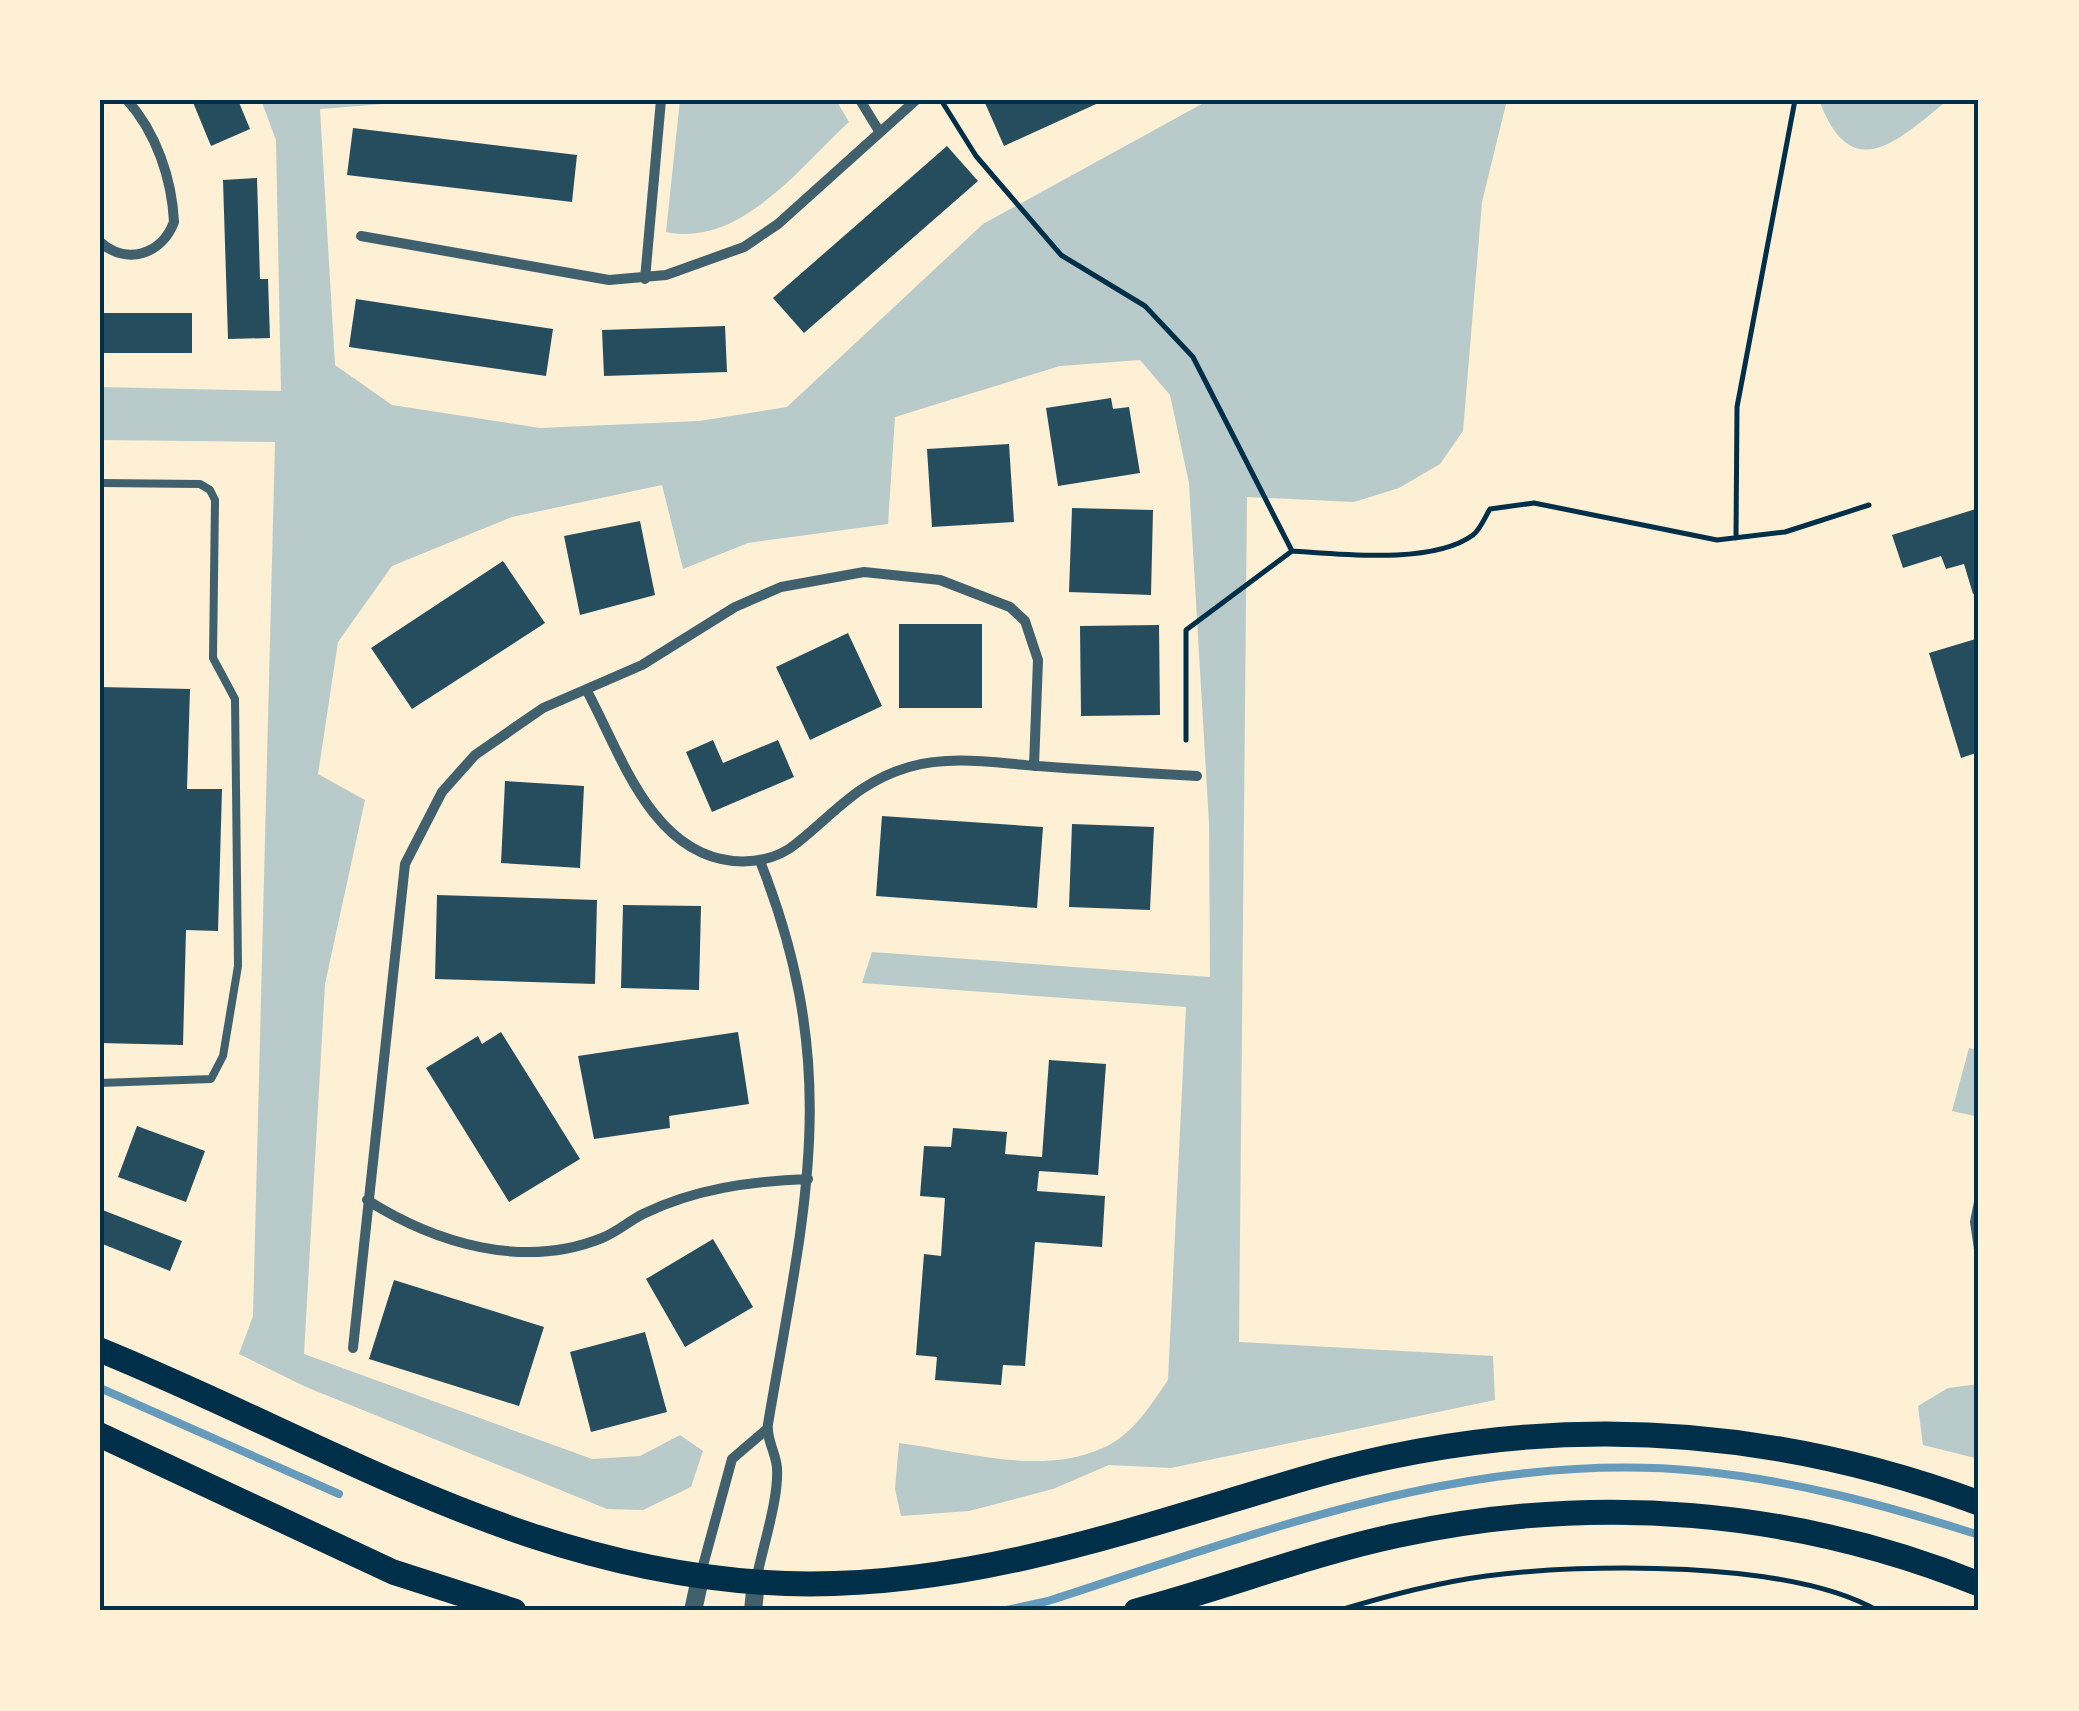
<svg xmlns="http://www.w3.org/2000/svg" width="2079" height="1711" viewBox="0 0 2079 1711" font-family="Poppins,sans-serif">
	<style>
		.green { fill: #b9caca }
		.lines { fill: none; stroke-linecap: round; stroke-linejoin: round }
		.stream { stroke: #669bbc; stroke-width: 8 }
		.building { fill: #264d5e }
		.path { stroke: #003049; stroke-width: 5 }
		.service { stroke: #3f606c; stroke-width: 8 }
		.minor { stroke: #3f606c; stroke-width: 10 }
		.tertiary { stroke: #3f606c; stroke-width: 18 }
		.primary { stroke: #003049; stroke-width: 25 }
		.neatline { fill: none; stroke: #003049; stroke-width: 4 }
	</style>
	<rect width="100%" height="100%" fill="#fdf0d5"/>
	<!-- green -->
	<path class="green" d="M 261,100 L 435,100 L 320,109 L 335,365 L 392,405 L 540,428 L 699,421 L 787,407 L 983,224 L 1209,100 L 1507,100 L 1482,202 L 1463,431 L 1440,464 L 1399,488 L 1354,502 L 1247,497 L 1239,1342 L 1493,1356 L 1495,1400 L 1171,1468 L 1109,1465 L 1053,1489 L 969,1511 L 901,1516 L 895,1489 L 899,1443 C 963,1451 1043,1477 1105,1447 C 1133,1434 1151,1405 1168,1380 L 1186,1007 L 862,983 L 872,952 L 1210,977 L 1209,823 L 1189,483 L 1170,395 L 1140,360 L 1060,366 L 895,417 L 888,524 L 748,543 L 683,569 L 662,485 L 512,517 L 392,566 L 338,642 L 318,774 L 365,800 L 325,984 L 304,1354 L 592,1459 L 640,1456 L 680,1435 L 703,1451 L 691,1487 L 643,1510 L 607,1509 L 306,1387 L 239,1354 L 253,1316 L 275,442 L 100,440 L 100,387 L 281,391 L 276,140 Z
		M 680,100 L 836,100 L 849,122 C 800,167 740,248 666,232 Z
		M 1819,100 L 1948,100 C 1898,140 1852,188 1819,100 Z
		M 1969,1048 L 1979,1050 L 1979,1117 L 1952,1111 Z
		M 1979,1384 L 1979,1459 L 1923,1445 L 1918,1406 L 1948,1388 Z"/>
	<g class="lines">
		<!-- stream -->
		<path class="stream" d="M 100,1388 L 339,1494
			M 1002,1611 L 1048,1601 C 1259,1533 1472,1449 1698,1471 C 1794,1480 1888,1506 1979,1535"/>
	</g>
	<!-- building -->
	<path class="building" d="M 192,100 L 238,100 L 250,129 L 211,146 Z
		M 991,100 L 1105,100 L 1004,146 L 985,103 Z
		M 353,128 L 577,155 L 572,202 L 347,175 Z
		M 947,146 L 978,181 L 804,333 L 773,298 Z
		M 257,178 L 260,279 L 268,279 L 270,338 L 228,339 L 223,180 Z
		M 356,299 L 553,329 L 546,376 L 349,347 Z
		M 100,313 L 192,313 L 192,353 L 100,353 Z
		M 725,326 L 727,372 L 604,376 L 602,330 Z
		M 1111,398 L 1113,409 L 1129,407 L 1140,473 L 1058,486 L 1046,408 Z
		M 1009,444 L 1014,522 L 932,527 L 927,449 Z
		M 1072,508 L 1153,510 L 1151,595 L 1069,592 Z
		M 1979,508 L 1979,592 L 1973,594 L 1964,564 L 1946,569 L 1941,556 L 1903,568 L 1892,535 Z
		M 640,521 L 655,595 L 580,615 L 564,536 Z
		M 503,561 L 545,623 L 412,709 L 371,648 Z
		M 899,624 L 982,624 L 982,708 L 899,708 Z
		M 1159,625 L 1160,715 L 1081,716 L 1080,626 Z
		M 848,633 L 882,706 L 810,740 L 776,667 Z
		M 1979,638 L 1979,752 L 1961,758 L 1929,653 Z
		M 100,687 L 190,689 L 187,789 L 222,789 L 218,931 L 186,930 L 183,1045 L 100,1043 Z
		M 713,740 L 723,763 L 778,740 L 794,777 L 712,812 L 686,752 Z
		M 505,781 L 584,786 L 580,868 L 501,863 Z
		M 882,816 L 1043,827 L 1037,908 L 876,896 Z
		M 1072,824 L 1154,827 L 1150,910 L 1069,907 Z
		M 437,895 L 597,900 L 595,984 L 435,979 Z
		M 623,905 L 701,906 L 699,990 L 621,988 Z
		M 501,1032 L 580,1159 L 509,1202 L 426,1068 L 478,1036 L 482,1044 Z
		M 738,1032 L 749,1104 L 669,1116 L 670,1128 L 594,1139 L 578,1056 Z
		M 1049,1060 L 1106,1064 L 1098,1175 L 1039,1171 L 1037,1191 L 1105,1196 L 1102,1247 L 1035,1242 L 1025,1366 L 1003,1365 L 1001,1385 L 935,1380 L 937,1357 L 916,1355 L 924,1254 L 941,1256 L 945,1198 L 920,1196 L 924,1146 L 951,1147 L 953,1128 L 1007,1132 L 1005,1154 L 1042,1157 Z
		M 137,1126 L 205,1151 L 186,1202 L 118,1177 Z
		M 100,1209 L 182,1241 L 170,1271 L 100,1243 Z
		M 713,1239 L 753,1307 L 685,1347 L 646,1279 Z
		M 394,1280 L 544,1327 L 519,1406 L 369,1359 Z
		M 645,1332 L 667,1412 L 591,1432 L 570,1352 Z"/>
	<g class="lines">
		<!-- path -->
		<path class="path" d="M 941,100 L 976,156 L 1061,255 L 1145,306 L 1193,357 L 1292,551 C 1340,554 1432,565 1473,535 C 1480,530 1485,517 1490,509 L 1534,503 L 1717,540 L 1785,532 L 1869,505
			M 1736,538 L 1737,407 L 1795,100
			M 1186,740 L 1186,630 L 1292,551
			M 1337,1611 C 1386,1596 1435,1583 1486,1576 C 1585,1563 1791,1560 1878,1611"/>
		<!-- service -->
		<path class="service" d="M 100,483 L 200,484 L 210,490 L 215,500 L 213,658 L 235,699 L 238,966 L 223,1056 L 211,1079 L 100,1083
			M 1979,1197 L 1974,1222 L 1979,1256"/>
		<!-- minor -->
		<path class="minor" d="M 860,100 L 879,131
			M 361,236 L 609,280 L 666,275 L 744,247 L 778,224 L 916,100
			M 100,242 C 127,266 162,254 174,222 C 172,179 156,132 127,100
			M 645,279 L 661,100
			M 587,691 C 621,754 651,853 733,861 C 757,863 779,858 797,843 C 836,812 858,782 909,767 C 951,755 995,763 1038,766 C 1091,770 1144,773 1197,776
			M 367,1200 C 435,1243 523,1270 602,1238 C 617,1232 629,1221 643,1214 C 694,1189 751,1181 808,1179
			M 353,1348 L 405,864 L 442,792 L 475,755 L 543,708 L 642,665 L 735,607 L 781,587 L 864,572 L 940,580 L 1010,607 L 1025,621 L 1038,660 L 1034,766
			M 701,1573 L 732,1459 L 767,1429
			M 756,1581 C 762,1549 779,1499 777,1468 C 776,1453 766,1439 768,1424 C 804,1210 844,1073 760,861"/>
		<!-- tertiary -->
		<path class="tertiary" d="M 693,1611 L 701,1574
			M 753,1611 L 756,1581"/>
		<!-- primary -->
		<path class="primary" d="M 100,1350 C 338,1447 542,1583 810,1584 C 984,1584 1142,1526 1306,1478 C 1534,1411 1757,1421 1979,1503
			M 100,1435 L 393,1572 L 514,1611
			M 1136,1611 C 1224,1588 1309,1554 1399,1535 C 1595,1493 1793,1509 1979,1584"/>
	</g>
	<!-- border -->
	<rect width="2079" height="1711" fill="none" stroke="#fdf0d5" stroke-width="205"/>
	<rect x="102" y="102" width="1874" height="1506" class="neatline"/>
</svg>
